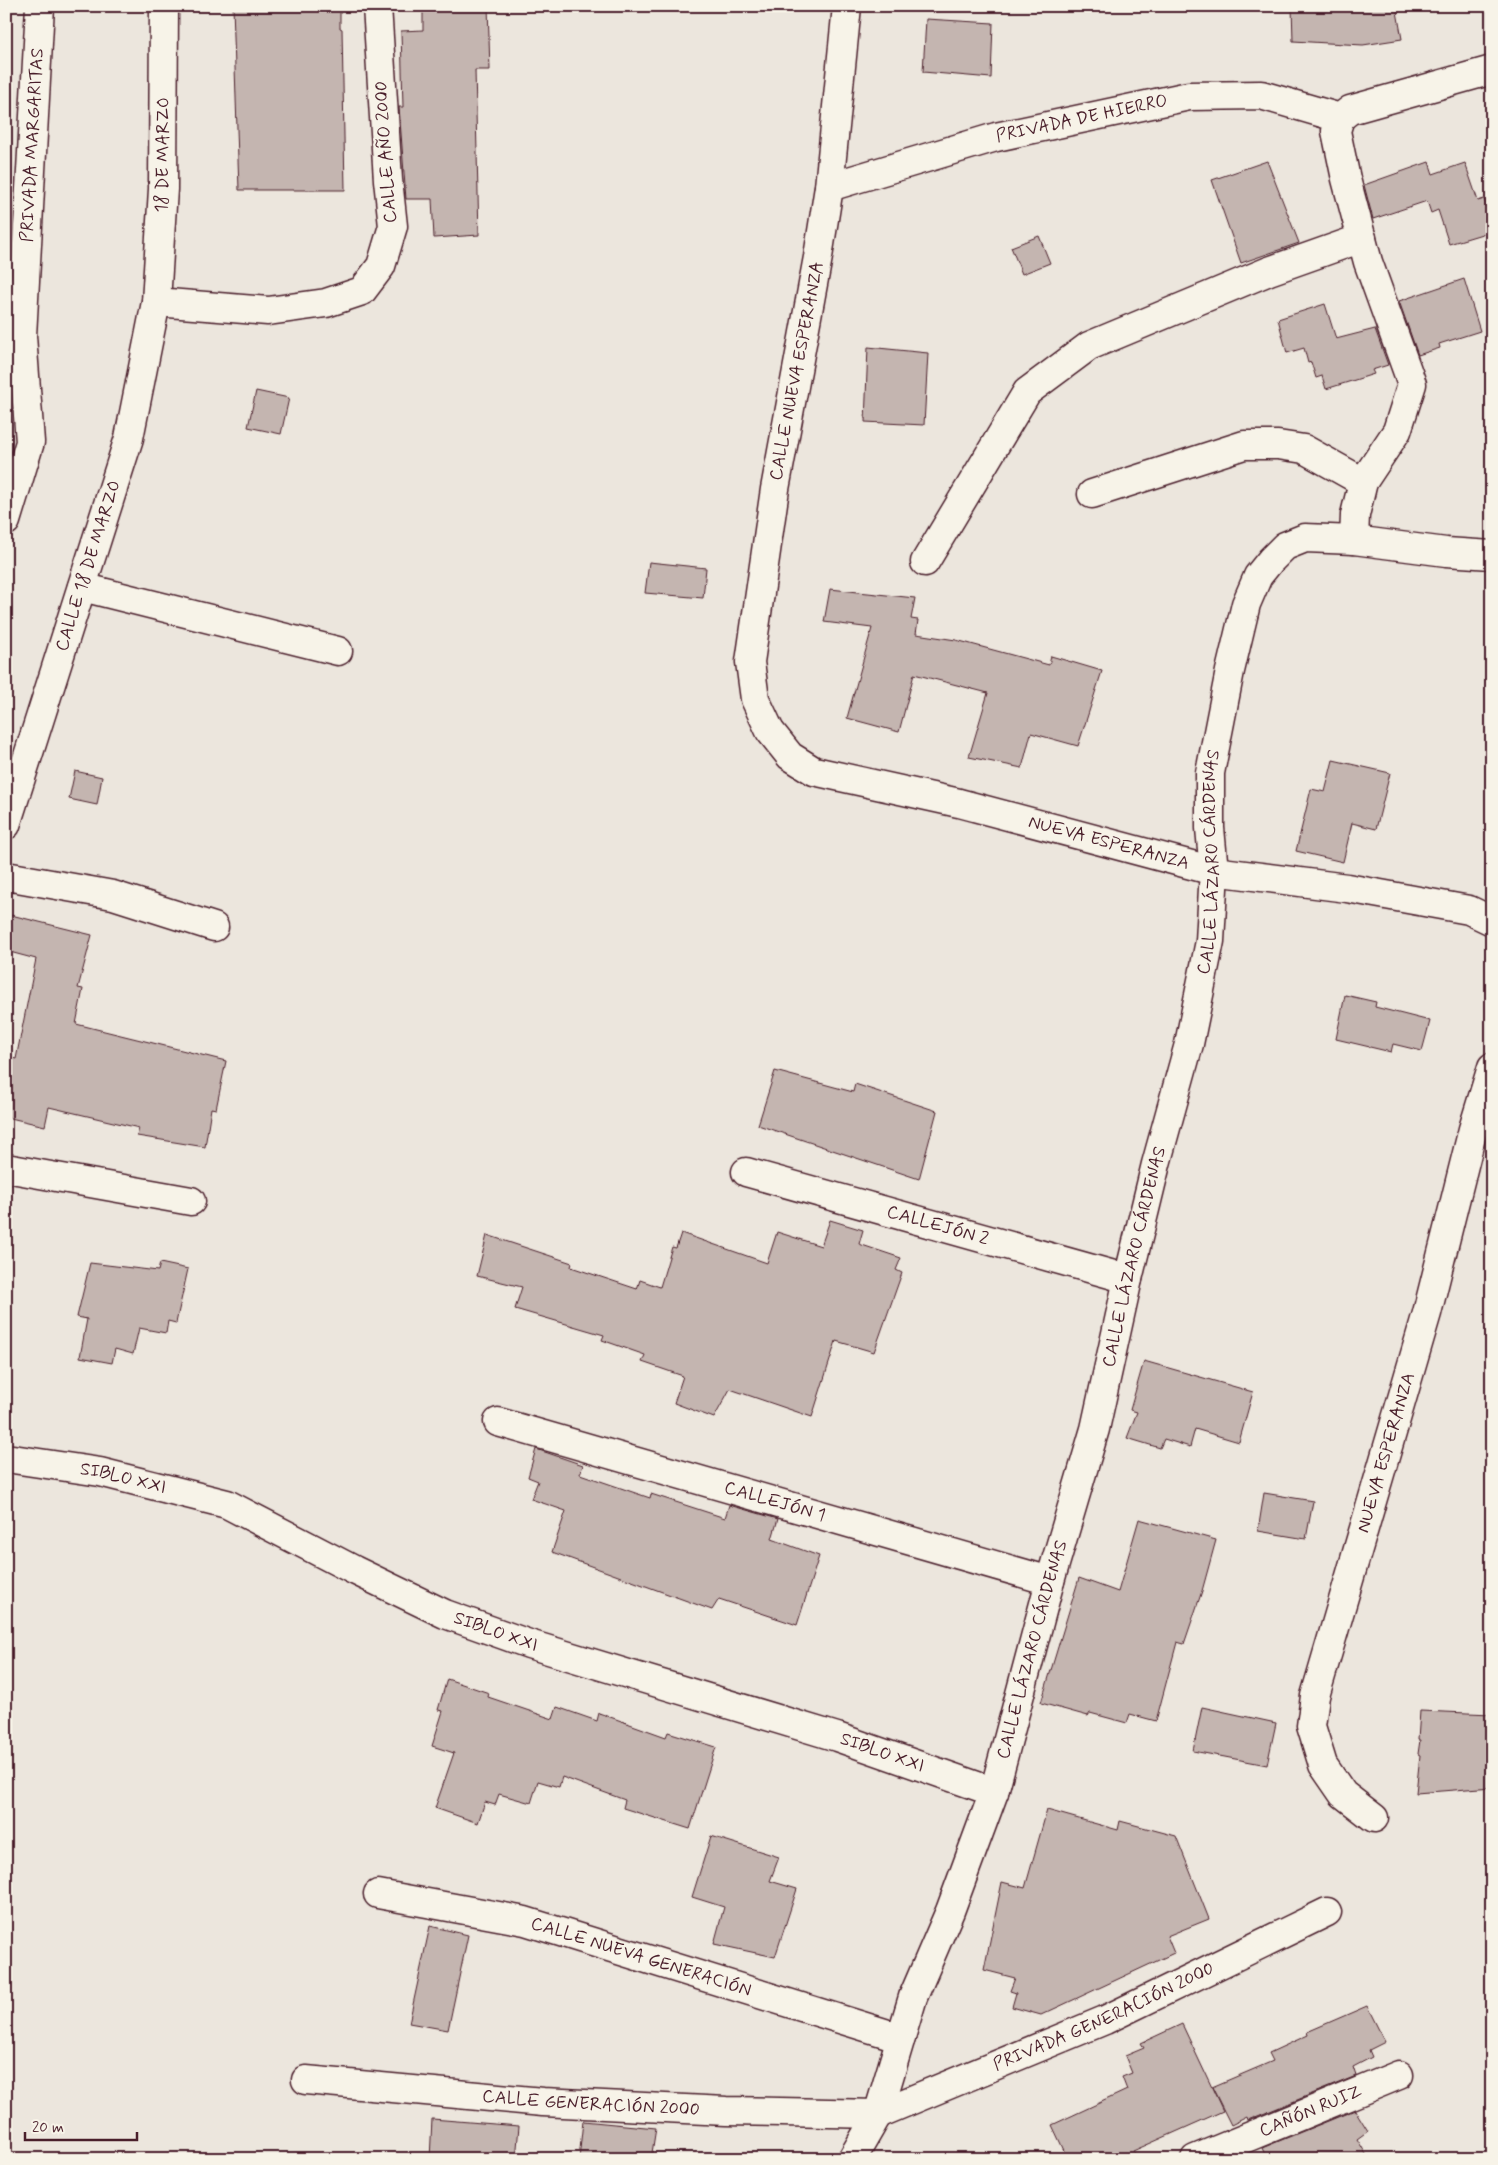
<svg xmlns="http://www.w3.org/2000/svg" width="1498" height="2165" viewBox="0 0 1498 2165" font-family="Mynerve,sans-serif">
	<style>
		.building { fill: #c4b5b0; stroke: #4a1f2b }
		.lines { fill: none; stroke-linecap: round; stroke-linejoin: round }
		.minor-casing { stroke: #4a1f2b; stroke-width: 31 }
		.minor { stroke: #f7f3e8; stroke-width: 28 }
		.labels { text-anchor: middle; dominant-baseline: central; stroke-width: 4.5; stroke-linejoin: round; paint-order: stroke }
		.street-label { font-size: 18px; fill: #4a1f2b; stroke: #f7f3e8 }
	</style>
	<rect width="100%" height="100%" fill="#ece6dd"/>
	<filter id="ink" filterUnits="userSpaceOnUse"><feTurbulence type="fractalNoise" baseFrequency=".02" numOctaves="2"/><feDisplacementMap in="SourceGraphic" scale="10" xChannelSelector="R" yChannelSelector="G"/><feConvolveMatrix kernelMatrix="1 2 1 2 8 2 1 2 1" color-interpolation-filters="sRGB"/></filter>
	<g filter="url(#ink)">
		<!-- building -->
		<path class="building" d="M 233,6 L 340,8 L 340,28 L 342,29 L 345,190 L 239,190 Z
			M 423,6 L 488,6 L 490,70 L 475,70 L 479,235 L 434,238 L 432,199 L 406,199 L 399,107 L 403,107 L 401,31 L 423,30 Z
			M 1292,6 L 1396,6 L 1402,39 L 1363,45 L 1293,41 Z
			M 926,19 L 993,23 L 991,78 L 923,72 Z
			M 1267,161 L 1299,243 L 1241,263 L 1212,180 Z
			M 1429,162 L 1433,174 L 1465,163 L 1478,201 L 1484,199 L 1492,222 L 1492,231 L 1449,244 L 1438,210 L 1431,213 L 1427,201 L 1373,219 L 1364,185 Z
			M 1039,236 L 1050,263 L 1022,274 L 1011,247 Z
			M 1464,279 L 1480,331 L 1439,344 L 1440,348 L 1418,355 L 1399,301 Z
			M 1325,304 L 1336,339 L 1375,329 L 1388,365 L 1372,370 L 1374,374 L 1326,389 L 1322,376 L 1316,378 L 1311,362 L 1308,363 L 1304,348 L 1287,353 L 1278,319 Z
			M 868,347 L 928,353 L 924,425 L 865,422 Z
			M 256,391 L 289,398 L 281,434 L 248,427 Z
			M 649,562 L 706,568 L 703,598 L 645,593 Z
			M 830,589 L 915,598 L 911,619 L 918,620 L 916,634 L 956,640 L 1049,665 L 1051,656 L 1102,671 L 1078,746 L 1031,733 L 1022,768 L 969,757 L 988,693 L 914,674 L 899,732 L 847,718 L 872,628 L 824,622 Z
			M 1333,760 L 1390,773 L 1376,829 L 1352,823 L 1343,862 L 1296,851 L 1311,789 L 1325,792 Z
			M 75,771 L 102,777 L 97,805 L 69,799 Z
			M 11,915 L 92,935 L 78,988 L 83,989 L 76,1024 L 226,1061 L 216,1109 L 211,1108 L 205,1147 L 137,1136 L 139,1128 L 49,1107 L 45,1126 L 6,1117 L 6,1056 L 16,1059 L 36,959 L 6,951 L 6,935 Z
			M 1345,995 L 1376,1002 L 1375,1007 L 1430,1021 L 1422,1051 L 1393,1044 L 1391,1052 L 1336,1039 Z
			M 775,1071 L 853,1092 L 855,1084 L 937,1111 L 919,1179 L 758,1125 Z
			M 830,1220 L 863,1230 L 859,1244 L 901,1258 L 896,1270 L 902,1273 L 874,1352 L 836,1341 L 812,1417 L 730,1389 L 714,1418 L 674,1403 L 683,1376 L 642,1362 L 645,1355 L 602,1340 L 604,1335 L 515,1309 L 522,1287 L 477,1276 L 487,1235 L 572,1263 L 571,1267 L 637,1289 L 640,1280 L 660,1287 L 672,1247 L 676,1248 L 681,1233 L 767,1263 L 777,1232 L 821,1246 Z
			M 90,1263 L 158,1271 L 160,1263 L 188,1269 L 176,1323 L 168,1321 L 166,1333 L 139,1328 L 133,1354 L 115,1349 L 112,1363 L 80,1357 L 87,1319 L 77,1317 Z
			M 1144,1361 L 1253,1392 L 1239,1442 L 1195,1429 L 1190,1447 L 1164,1439 L 1160,1448 L 1127,1438 L 1137,1412 L 1130,1410 Z
			M 536,1449 L 583,1465 L 580,1474 L 650,1498 L 651,1494 L 725,1518 L 729,1505 L 778,1519 L 772,1539 L 819,1556 L 797,1625 L 719,1599 L 712,1610 L 552,1552 L 566,1511 L 531,1499 L 538,1481 L 528,1477 Z
			M 1264,1493 L 1313,1501 L 1306,1539 L 1258,1531 Z
			M 1139,1519 L 1216,1540 L 1202,1591 L 1184,1644 L 1177,1642 L 1156,1721 L 1130,1714 L 1127,1723 L 1090,1713 L 1088,1716 L 1041,1703 L 1079,1578 L 1118,1592 Z
			M 447,1679 L 489,1693 L 488,1697 L 553,1719 L 557,1707 L 597,1721 L 599,1713 L 666,1737 L 668,1732 L 716,1747 L 690,1829 L 623,1808 L 625,1800 L 562,1777 L 559,1787 L 538,1781 L 531,1803 L 499,1794 L 495,1805 L 485,1802 L 478,1823 L 435,1808 L 454,1753 L 432,1746 L 443,1711 L 438,1710 Z
			M 1202,1707 L 1276,1723 L 1267,1765 L 1193,1751 Z
			M 1420,1711 L 1492,1714 L 1492,1787 L 1416,1793 L 1420,1755 L 1418,1754 L 1420,1740 L 1418,1740 Z
			M 1047,1810 L 1118,1830 L 1120,1821 L 1176,1836 L 1209,1919 L 1167,1936 L 1174,1953 L 1041,2015 L 1012,2007 L 1016,1993 L 1010,1991 L 1015,1978 L 984,1970 L 1002,1882 L 1025,1888 Z
			M 711,1836 L 779,1857 L 770,1881 L 797,1889 L 775,1957 L 714,1944 L 724,1907 L 692,1897 Z
			M 430,1926 L 468,1935 L 448,2030 L 409,2023 Z
			M 1367,2006 L 1385,2042 L 1369,2050 L 1372,2057 L 1353,2067 L 1356,2076 L 1248,2120 L 1247,2117 L 1231,2125 L 1212,2087 L 1273,2061 L 1269,2053 L 1308,2035 L 1307,2032 Z
			M 1182,2024 L 1223,2111 L 1133,2151 L 1137,2159 L 1068,2159 L 1052,2125 L 1127,2090 L 1122,2077 L 1132,2073 L 1125,2056 L 1144,2048 L 1141,2043 Z
			M 1355,2110 L 1368,2131 L 1357,2139 L 1369,2159 L 1267,2159 L 1262,2148 Z
			M 432,2119 L 519,2126 L 516,2159 L 430,2159 Z
			M 583,2121 L 656,2128 L 651,2159 L 579,2159 Z"/>
		<g class="lines">
			<!-- minor casing -->
			<g class="minor-casing">
				<g id="minor">
					<path id="s1" d="M 847,6 L 829,187 L 818,257 L 775,489 L 750,662 L 755,699 L 770,731 L 790,756 L 814,771 L 959,803 L 1214,871 L 1347,888 L 1469,910 L 1492,921"/>
					<path d="M 1340,118 L 1336,131 L 1346,179 L 1368,262 L 1412,384 L 1397,431 L 1363,482 L 1355,515 L 1354,540"/>
					<path id="s2" d="M 829,187 L 996,137 L 1189,96 L 1261,95 L 1340,118 L 1350,110 L 1492,70"/>
					<path d="M 156,302 L 268,311 L 326,303 L 362,291 L 381,266 L 393,226 L 388,180 L 377,6"/>
					<path d="M 1092,494 L 1244,445 L 1278,445 L 1304,449 L 1363,482"/>
					<path id="s3" d="M 6,521 L 30,442 L 22,336 L 40,6"/>
					<path d="M 925,562 L 1027,392 L 1089,346 L 1269,271 L 1362,238"/>
					<path d="M 82,587 L 338,651"/>
					<path id="s4" d="M 6,825 L 129,438 L 156,302 L 163,189 L 164,6"/>
					<path d="M 6,876 L 113,895 L 214,927"/>
					<path d="M 6,1168 L 191,1201"/>
					<path id="s5" d="M 746,1172 L 1128,1279"/>
					<path id="s6" d="M 498,1422 L 1050,1581"/>
					<path id="s7" d="M 6,1458 L 100,1472 L 227,1504 L 354,1570 L 445,1614 L 529,1644 L 837,1737 L 994,1792"/>
					<path id="s8" d="M 1374,1818 L 1343,1794 L 1323,1765 L 1311,1726 L 1315,1696 L 1427,1313 L 1473,1129 L 1492,1067"/>
					<path id="s9" d="M 378,1894 L 525,1921 L 901,2038"/>
					<path id="s10" d="M 306,2080 L 543,2102 L 726,2111 L 878,2114 L 1105,2020 L 1327,1912"/>
					<path id="s11" d="M 852,2159 L 878,2114 L 913,1997 L 950,1911 L 994,1792 L 1050,1581 L 1095,1429 L 1128,1279 L 1156,1164 L 1189,1044 L 1210,941 L 1214,871 L 1210,828 L 1210,773 L 1230,671 L 1246,604 L 1258,576 L 1271,560 L 1285,546 L 1305,538 L 1354,540 L 1446,552 L 1492,555"/>
					<path id="s12" d="M 1195,2159 L 1399,2075"/>
				</g>
			</g>
			<!-- minor -->
			<use href="#minor" class="minor"/>
		</g>
	</g>
	<g class="labels">
		<!-- street labels -->
		<g class="street-label">
			<text stroke="none"><textPath href="#s2" startOffset="262">PRIVADA DE HIERRO</textPath></text>
			<text stroke="none"><textPath href="#s3" startOffset="380">PRIVADA MARGARITAS</textPath></text>
			<text transform="translate(386 152) rotate(-94)">CALLE AÑO 2000</text>
			<text stroke="none"><textPath href="#s4" startOffset="692">18 DE MARZO</textPath></text>
			<text transform="translate(797 371) rotate(-79)">CALLE NUEVA ESPERANZA</text>
			<text stroke="none"><textPath href="#s4" startOffset="272">CALLE 18 DE MARZO</textPath></text>
			<text stroke="none"><textPath href="#s1" startOffset="1100">NUEVA ESPERANZA</textPath></text>
			<text stroke="none"><textPath href="#s11" startOffset="1352">CALLE LÁZARO CÁRDENAS</textPath></text>
			<text stroke="none"><textPath href="#s5" startOffset="199">CALLEJÓN 2</textPath></text>
			<text stroke="none"><textPath href="#s11" startOffset="948">CALLE LÁZARO CÁRDENAS</textPath></text>
			<text stroke="none"><textPath href="#s8" startOffset="399">NUEVA ESPERANZA</textPath></text>
			<text stroke="none"><textPath href="#s7" startOffset="119">SIBLO XXI</textPath></text>
			<text stroke="none"><textPath href="#s6" startOffset="288">CALLEJÓN 1</textPath></text>
			<text stroke="none"><textPath href="#s7" startOffset="524">SIBLO XXI</textPath></text>
			<text stroke="none"><textPath href="#s11" startOffset="542">CALLE LÁZARO CÁRDENAS</textPath></text>
			<text stroke="none"><textPath href="#s7" startOffset="929">SIBLO XXI</textPath></text>
			<text stroke="none"><textPath href="#s9" startOffset="271">CALLE NUEVA GENERACIÓN</textPath></text>
			<text stroke="none"><textPath href="#s10" startOffset="819">PRIVADA GENERACIÓN 2000</textPath></text>
			<text stroke="none"><textPath href="#s10" startOffset="286">CALLE GENERACIÓN 2000</textPath></text>
			<text stroke="none"><textPath href="#s12" startOffset="125">CAÑÓN RUIZ</textPath></text>
		</g>
	</g>
	<!-- margin -->
	<rect width="1498" height="2165" fill="none" stroke="#f7f3e8" stroke-width="25"/>
	<rect x="12" y="12" width="1473" height="2140" fill="none" stroke="#4a1f2b" stroke-width="2" filter="url(#ink)"/>
	<!-- scale -->
	<path d="M25 2132v8h112v-8" fill="none" stroke="#4a1f2b" stroke-width="2.5"/>
	<text x="32" y="2132" font-size="15" fill="#4a1f2b" stroke="#f7f3e8" stroke-width="4" paint-order="stroke">20 m</text>
</svg>
